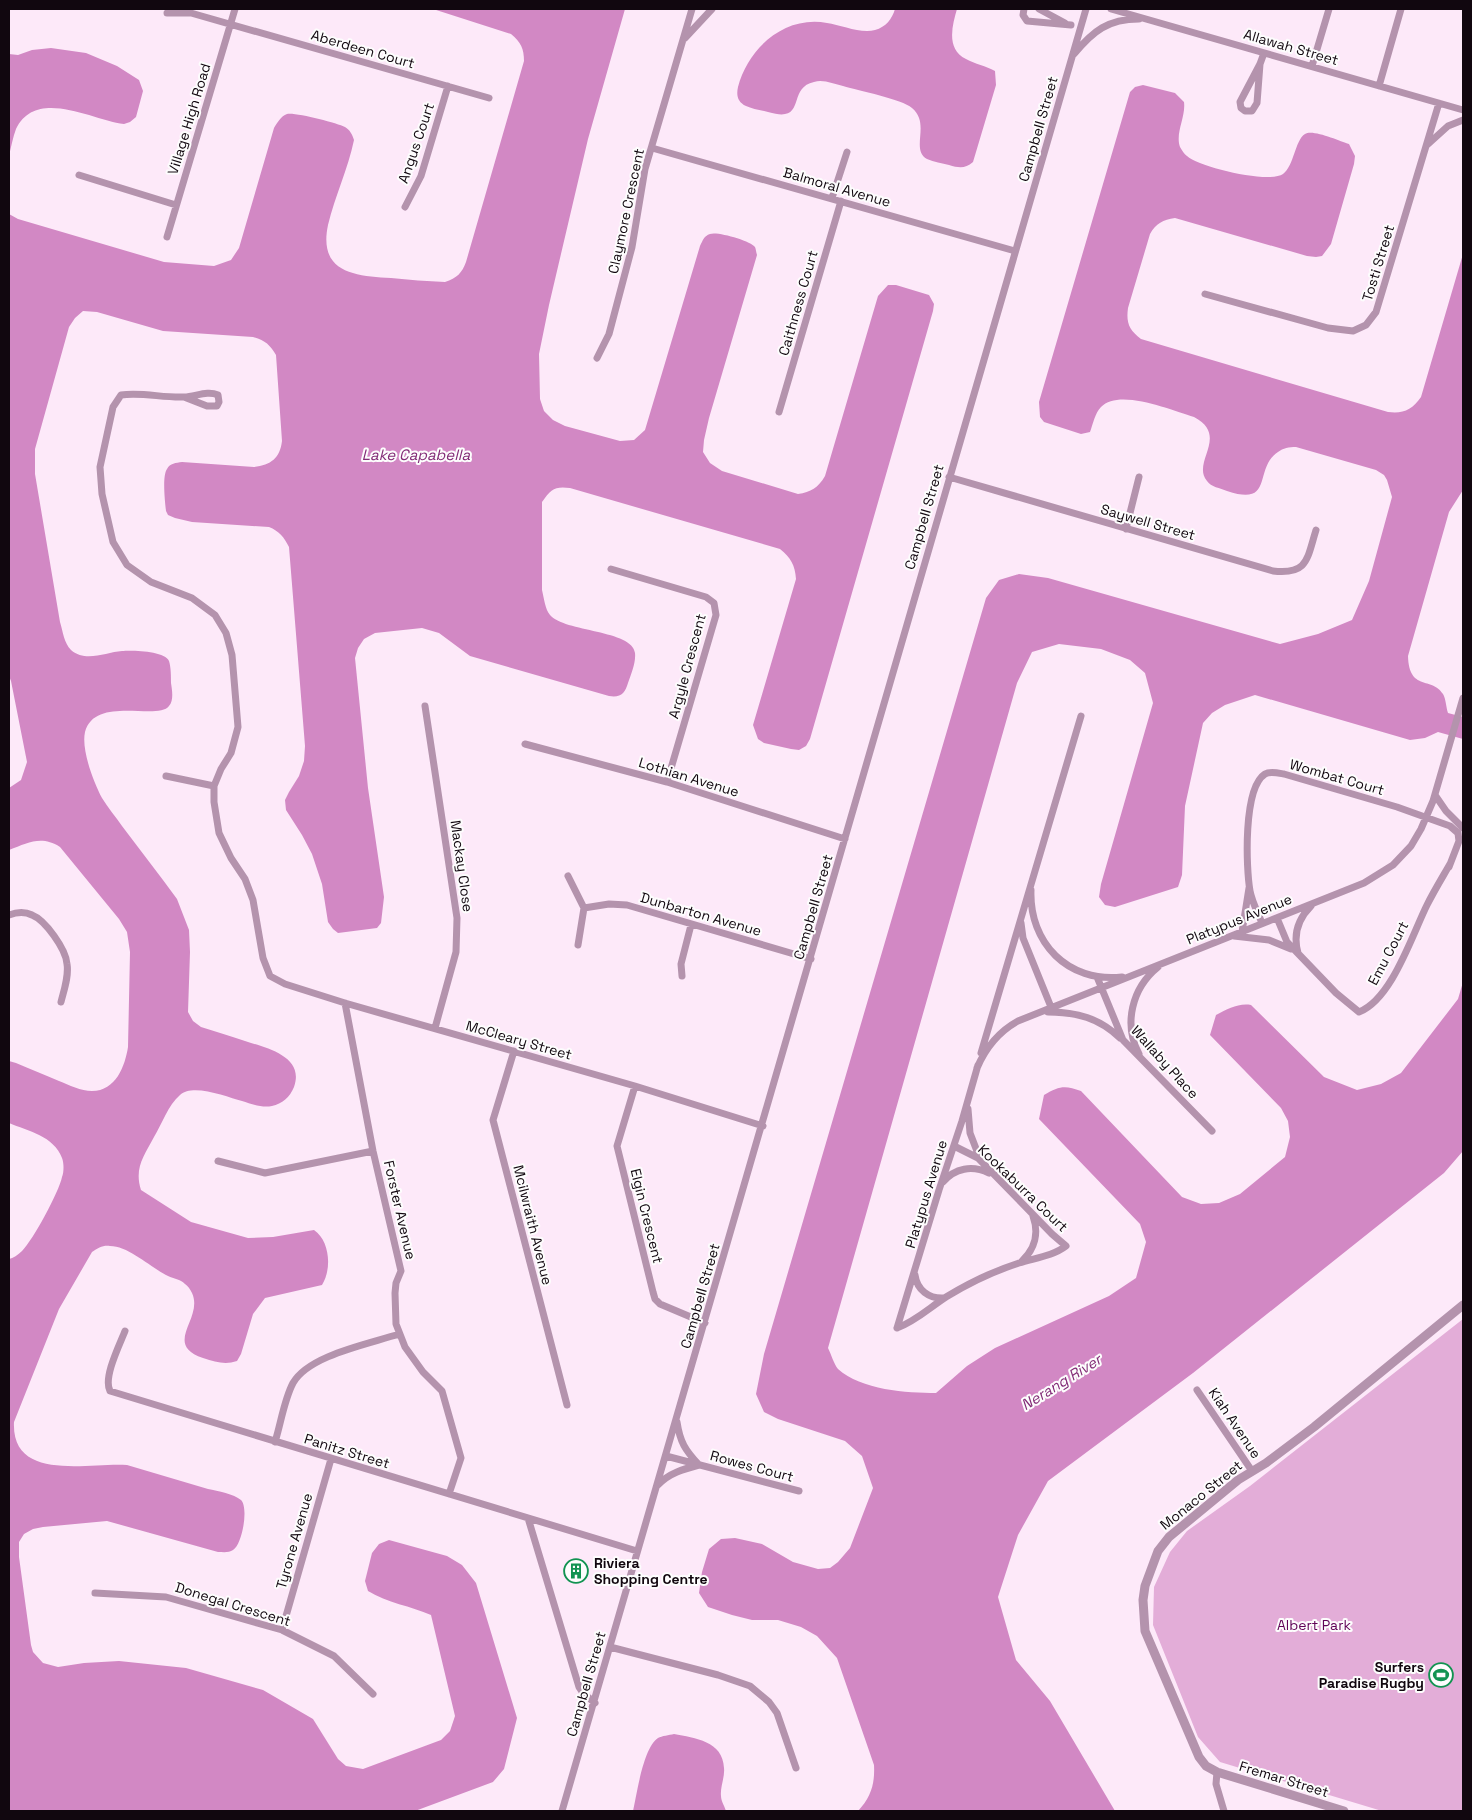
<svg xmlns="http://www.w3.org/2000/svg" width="1472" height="1820" viewBox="0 0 1472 1820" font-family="'Space Grotesk',sans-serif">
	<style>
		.green { fill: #e3add8 }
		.water { fill: #d288c4 }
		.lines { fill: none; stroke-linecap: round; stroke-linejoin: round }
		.minor { stroke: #b493ad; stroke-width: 7 }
		.tertiary { stroke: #b493ad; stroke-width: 9 }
		.labels { text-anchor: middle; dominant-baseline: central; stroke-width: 4; stroke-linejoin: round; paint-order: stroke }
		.street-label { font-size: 14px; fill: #11070f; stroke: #fdfdfd }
		.poi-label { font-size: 14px; font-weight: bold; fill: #11070f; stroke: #fdfdfd; text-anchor: start }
		.park-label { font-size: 14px; fill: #610357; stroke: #fdfdfd }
		.water-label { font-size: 15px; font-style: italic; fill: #832c77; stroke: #fdfdfd }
	</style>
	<rect width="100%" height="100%" fill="#fde9f9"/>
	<!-- green -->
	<path class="green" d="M 1463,1319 L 1463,1811 L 1382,1811 L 1220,1762 L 1198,1737 L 1153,1625 L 1154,1587 L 1170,1552 L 1187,1531 L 1250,1486 Z"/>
	<!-- water -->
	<path class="water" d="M 433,9 L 625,9 L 588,139 L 549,305 L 539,354 L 540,399 L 544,411 L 553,420 L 565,426 L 620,441 L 634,440 L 645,430 L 700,246 C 703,240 704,236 710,234 C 717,231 751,241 755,247 C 756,249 756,252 757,255 L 709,418 L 704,440 L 703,452 L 710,463 L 722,471 L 798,494 C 811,492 818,488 825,476 L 878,296 L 888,285 L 896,285 L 929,295 L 934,304 L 933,311 L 810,739 L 806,746 L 799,750 L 791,749 L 764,743 L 758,739 L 753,725 L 796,579 C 795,565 791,558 780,549 L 570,488 C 555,486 551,489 542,502 L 542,590 C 544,598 545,609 550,615 C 564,632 633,630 635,653 C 636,663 631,674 628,683 C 625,693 621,698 609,696 L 470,656 L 439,633 L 422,628 L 375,633 L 364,639 L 358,648 L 355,658 L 368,788 L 384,897 L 381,923 L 377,928 L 338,933 L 333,929 L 328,922 L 322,884 L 312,854 L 302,835 L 286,810 L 285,800 L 289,792 L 299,776 L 304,761 L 305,746 L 289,547 C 284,537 279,531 269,527 L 192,522 L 175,518 L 168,515 L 166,511 C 165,502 162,476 167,469 C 170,463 176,463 182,462 L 254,467 C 271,465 280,458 282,441 L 276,355 C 270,345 265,340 253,337 L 163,331 L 97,312 L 83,311 L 75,318 L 69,327 L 35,449 L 35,474 L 60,622 C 63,632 64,643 71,650 C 86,663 106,652 122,651 C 132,650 165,651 169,661 C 171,667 171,677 171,683 C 172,690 174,700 169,706 C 158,721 95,695 85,732 C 81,750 94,783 102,798 C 108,808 116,817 122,826 C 140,850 159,874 177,899 L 189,930 L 190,952 L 188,1012 L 193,1021 L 201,1027 C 216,1032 231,1036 245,1041 C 266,1048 305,1056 294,1087 C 290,1097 282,1104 272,1106 C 262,1108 251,1104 242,1101 C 227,1097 193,1083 180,1095 C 168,1105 162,1124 154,1137 C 144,1156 134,1168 141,1190 L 191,1222 L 248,1238 L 273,1237 L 314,1230 C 330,1241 332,1269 322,1285 L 265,1298 L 253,1314 L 241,1354 L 237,1361 C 225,1365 216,1362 203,1358 C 162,1344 204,1319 192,1293 C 190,1289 188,1286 185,1284 C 180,1279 174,1279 168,1276 C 151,1268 129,1246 110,1246 C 103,1245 98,1248 92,1252 L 59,1309 L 14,1422 C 11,1483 90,1462 127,1465 C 154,1473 181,1481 208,1489 C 218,1491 234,1494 241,1500 C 249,1508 242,1545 233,1550 C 229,1553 223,1552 218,1552 L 107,1521 L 43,1527 L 33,1529 L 24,1534 L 19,1542 L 19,1557 L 31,1645 L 33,1652 L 43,1663 L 58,1667 L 84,1663 L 119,1661 L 186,1668 L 263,1690 L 313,1719 L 338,1759 L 346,1766 L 363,1769 L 441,1740 L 450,1731 L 455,1716 L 431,1615 C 411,1606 387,1603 368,1591 L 365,1581 L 372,1553 L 379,1544 L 389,1540 L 447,1556 L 462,1565 L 476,1583 L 517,1718 L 504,1769 L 493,1782 L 415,1811 L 9,1811 L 9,1259 C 13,1258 18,1255 22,1251 C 33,1240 59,1192 62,1177 C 64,1172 64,1163 62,1158 C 54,1136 28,1131 9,1123 L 9,1061 L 16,1063 C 30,1069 45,1075 59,1081 C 69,1085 81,1091 92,1091 C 116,1091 125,1066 128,1047 L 130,952 L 127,932 L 119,919 L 60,847 C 41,835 28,843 9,850 L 9,788 L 21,780 L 27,762 L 11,681 L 9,676 L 9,214 L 18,219 L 164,262 L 214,266 L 231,260 L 239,248 L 274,128 C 277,123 281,116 287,114 C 295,112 337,123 345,127 C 350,130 352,134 354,140 C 348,169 335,196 328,225 C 318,273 355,276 391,278 C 409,280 427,281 445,282 C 457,278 462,273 466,262 L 524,61 C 524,49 521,42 511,34 Z
		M 895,9 L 957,9 C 952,26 946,49 966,59 C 975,64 986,66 995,71 L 996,85 L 973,162 C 965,169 959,168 949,165 C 942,163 934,162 927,159 C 910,149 931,124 912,108 C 902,99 859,91 843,86 C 834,84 823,79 814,82 C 786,88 808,124 768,112 C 761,110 752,109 746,106 C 738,102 736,96 738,87 C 748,48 785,15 827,23 C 841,25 861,34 875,30 C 886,27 892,19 895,9 Z
		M 51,48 L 86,53 L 117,66 L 139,80 L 143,91 L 136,117 L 130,122 L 124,124 C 92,120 36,87 16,129 C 13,137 11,147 9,156 L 9,54 L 18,55 L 32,50 Z
		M 1143,85 L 1175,93 L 1184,102 C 1186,117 1175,133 1180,147 C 1182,150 1184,154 1187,156 C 1199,167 1269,184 1283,174 C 1294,166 1295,140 1305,134 C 1313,129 1339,141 1349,144 L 1355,156 L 1354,164 L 1331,244 L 1322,256 L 1316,257 L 1307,256 L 1175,218 C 1163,220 1156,223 1150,234 L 1128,308 C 1126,323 1129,330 1141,339 L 1388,412 C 1403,414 1412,410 1421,397 L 1463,254 L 1463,490 L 1449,512 L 1408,656 C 1409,692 1432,676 1443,694 C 1446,699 1446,707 1448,713 L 1463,717 L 1463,739 L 1438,732 L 1425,738 L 1410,740 L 1255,695 L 1225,705 L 1212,713 L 1203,723 L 1185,806 L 1182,875 L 1178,887 L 1115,907 L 1105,905 L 1099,897 L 1101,884 L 1153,703 L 1145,673 L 1130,660 L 1101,649 L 1059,644 L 1032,652 L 1017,683 L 828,1348 C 831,1354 834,1364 838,1369 C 861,1390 907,1393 936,1393 L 967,1366 L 995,1348 L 1109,1296 L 1136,1278 L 1146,1242 L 1140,1224 L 1039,1119 L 1044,1095 C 1059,1086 1065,1085 1081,1091 L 1182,1197 L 1201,1204 L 1219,1203 L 1240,1194 L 1285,1157 L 1290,1137 L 1288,1121 L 1281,1108 L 1210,1035 L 1216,1015 C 1228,1009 1238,1003 1251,1005 L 1324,1077 L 1357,1090 L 1381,1084 L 1401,1073 L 1458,999 L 1463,982 L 1463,1151 L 1444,1173 L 1193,1373 L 1048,1481 L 1018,1535 L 998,1597 L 1016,1660 L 1050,1701 L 1115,1811 L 858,1811 C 871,1797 875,1784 874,1765 L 837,1658 L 817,1636 L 801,1627 L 778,1620 L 752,1620 L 732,1615 L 708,1607 L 699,1593 L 702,1572 L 709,1549 L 721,1539 L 735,1538 L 762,1544 L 793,1562 L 818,1569 L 830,1568 L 838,1562 L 850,1548 L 873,1488 L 862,1456 L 845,1441 L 778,1419 L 764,1412 L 756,1394 L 764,1354 L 986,598 L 999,580 L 1019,574 L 1048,578 L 1280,644 L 1318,634 L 1352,620 L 1369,581 L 1392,497 L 1387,480 L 1384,475 L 1376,470 L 1296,447 C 1289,447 1283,448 1278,452 C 1253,468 1275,507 1227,491 C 1220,488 1211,487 1207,481 C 1191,462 1230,436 1194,417 C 1171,410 1119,388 1101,407 C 1095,413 1093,424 1090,432 L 1081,434 L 1044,422 L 1040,417 L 1039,402 L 1130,92 L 1135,87 Z
		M 674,1734 C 695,1738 723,1741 724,1768 C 725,1777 720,1787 721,1796 C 721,1801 725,1807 726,1811 L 633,1811 C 637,1794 643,1748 658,1738 C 662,1736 669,1735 674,1734 Z"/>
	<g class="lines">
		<!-- minor -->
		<path class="minor" d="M 1024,9 L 1023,15 L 1027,21 L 1071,25
			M 1039,9 L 1065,23
			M 1111,9 L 1463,110
			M 167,13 L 191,13 L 489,98
			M 685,38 L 712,9
			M 1074,54 C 1093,31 1108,19 1139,19
			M 1260,64 L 1257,103 L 1252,111 L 1245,111 L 1241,108 L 1240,102 L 1260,64 L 1264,53
			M 1312,66 L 1329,9
			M 1379,86 L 1401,9
			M 1427,145 L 1448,126 L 1463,120
			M 652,148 L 1015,251
			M 79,175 L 176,205
			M 832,198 L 847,152
			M 405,207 L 421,176 L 448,86
			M 167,237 L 235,9
			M 1205,294 L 1328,328 L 1353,331 L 1366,325 L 1376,312 L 1439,103
			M 597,358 L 609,334 L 632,247 L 645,169 L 692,9
			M 184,397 L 207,406 L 217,406 L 219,402 L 218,395 C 207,390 195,397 184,397 C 163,398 142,392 121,395 L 113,407 L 100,467 L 102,494 L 113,542 L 127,565 L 151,582 L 192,598 L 215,615 L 226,633 L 232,655 L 238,727 L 231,753 L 221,769 L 214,786 L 214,802 L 219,833 L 231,858 L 245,879 L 253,900 L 263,958 L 270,976 L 285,984 L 345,1003 L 635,1086 L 763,1126
			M 779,412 L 841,201
			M 949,477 L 1273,571 C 1308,575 1307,559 1316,530
			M 1126,529 L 1139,477
			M 611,569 L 706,597 L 714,603 L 716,615 L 667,782
			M 425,706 L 457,918 L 456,952 L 435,1028
			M 525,744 L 667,782 L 845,839
			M 166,776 L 214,786
			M 1435,795 L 1446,811 L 1463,828
			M 568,876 L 584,908 L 578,945
			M 1031,890 C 1029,943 1068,983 1122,977
			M 584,908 L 609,904 L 627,905 L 811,959
			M 9,915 C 17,912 24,911 32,915 C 45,920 66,949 67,964 C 69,976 64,990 61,1002
			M 1277,918 L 1287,942 L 1336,993 L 1359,1012 C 1392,999 1412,935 1427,905 C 1434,891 1442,878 1450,864
			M 1021,923 L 1023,938 L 1053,1012
			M 1262,923 C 1258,913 1252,902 1250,891 C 1246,868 1243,788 1265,774 C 1270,771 1278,773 1284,774 L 1397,807 L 1450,826 L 1458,833 L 1459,841 L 1449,867
			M 1242,932 L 1249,888
			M 1234,936 L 1269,940 L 1291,949
			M 1298,953 C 1293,935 1298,919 1311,906
			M 682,976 L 681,964 L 691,925
			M 1097,977 L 1123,1040 L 1212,1131
			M 345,1003 L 373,1151 L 401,1271 L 396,1283 L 395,1293 L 396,1324 L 405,1347 L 423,1372 L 442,1391 L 461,1458 L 449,1494
			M 1048,1012 C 1077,1012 1099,1018 1120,1038
			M 514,1051 L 493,1120 L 567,1405
			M 981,1053 L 1081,716
			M 1139,1054 C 1123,1024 1132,988 1158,967
			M 977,1068 C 986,1047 998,1032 1018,1021 L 1364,883 L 1393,865 L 1411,846 L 1421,829 L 1433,801 L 1463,698
			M 635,1086 L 617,1146 L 653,1292 L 655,1299 L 660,1304 L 705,1323
			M 968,1109 L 970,1133 L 980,1159
			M 218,1161 L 265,1173 L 373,1151
			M 943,1182 C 955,1168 972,1165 989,1173
			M 1022,1261 C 1035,1249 1039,1233 1033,1216
			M 915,1275 C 917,1290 929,1299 944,1298
			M 897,1328 L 939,1190 L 962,1121 L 978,1065
			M 897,1328 C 916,1321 929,1308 946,1297 C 969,1283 994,1271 1019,1263 C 1035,1258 1053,1256 1066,1246 L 1052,1234 L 978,1158 L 954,1146
			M 125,1331 C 119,1346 103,1378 110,1391 L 637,1551
			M 1197,1390 L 1252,1471
			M 275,1442 C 281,1423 284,1400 293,1383 C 309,1355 369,1344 399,1334
			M 666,1456 L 799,1491
			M 658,1485 C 669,1473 684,1469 699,1465 C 685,1450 680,1442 677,1422
			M 528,1518 L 579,1687 L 583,1693 L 595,1703
			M 95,1593 L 166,1597 L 282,1630 L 334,1656 L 373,1694
			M 282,1630 L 331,1459
			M 610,1647 L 718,1675 L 750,1686 L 769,1702 L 777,1713 L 796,1768
			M 1217,1772 L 1216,1784 L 1224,1811
			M 562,1811 L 1086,9"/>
		<!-- tertiary -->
		<path class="tertiary" d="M 1344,1811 L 1217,1772 L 1206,1766 L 1199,1757 L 1145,1631 L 1143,1600 L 1145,1586 L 1158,1551 L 1169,1537 L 1238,1480 L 1266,1463 L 1314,1427 L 1463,1305"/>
	</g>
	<!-- icons -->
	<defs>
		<g id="building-ring" transform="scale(1.25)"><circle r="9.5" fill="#fdfdfd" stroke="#119351" stroke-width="1.5"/><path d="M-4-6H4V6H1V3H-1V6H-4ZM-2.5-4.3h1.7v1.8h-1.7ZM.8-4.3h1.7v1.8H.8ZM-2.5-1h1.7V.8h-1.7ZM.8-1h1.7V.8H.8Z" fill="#119351"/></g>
		<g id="stadium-ring" transform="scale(1.25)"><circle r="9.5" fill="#fdfdfd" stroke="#119351" stroke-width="1.5"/><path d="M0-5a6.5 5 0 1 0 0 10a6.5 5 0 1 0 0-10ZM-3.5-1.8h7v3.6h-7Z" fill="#119351"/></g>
	</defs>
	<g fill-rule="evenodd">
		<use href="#building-ring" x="576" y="1571"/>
		<use href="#stadium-ring" x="1441" y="1675"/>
	</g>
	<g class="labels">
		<!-- street labels -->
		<g class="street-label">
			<text transform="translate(1291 47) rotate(16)">Allawah Street</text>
			<text transform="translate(363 49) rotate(16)">Aberdeen Court</text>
			<text transform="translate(189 119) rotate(-73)">Village High Road</text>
			<text transform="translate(1038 129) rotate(-74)">Campbell Street</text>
			<text transform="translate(416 143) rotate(-71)">Angus Court</text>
			<text transform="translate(837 187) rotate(16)">Balmoral Avenue</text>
			<text transform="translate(626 211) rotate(-78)">Claymore Crescent</text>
			<text transform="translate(1378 263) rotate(-73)">Tosti Street</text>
			<text transform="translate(798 303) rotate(-74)">Caithness Court</text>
			<text transform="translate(924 517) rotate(-74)">Campbell Street</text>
			<text transform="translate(1148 522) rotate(16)">Saywell Street</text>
			<text transform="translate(687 666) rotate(-75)">Argyle Crescent</text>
			<text transform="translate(689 777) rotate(17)">Lothian Avenue</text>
			<text transform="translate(1337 777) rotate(16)">Wombat Court</text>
			<text transform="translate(462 866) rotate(82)">Mackay Close</text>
			<text transform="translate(813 907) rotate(-74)">Campbell Street</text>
			<text transform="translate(701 914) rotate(16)">Dunbarton Avenue</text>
			<text transform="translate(1239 919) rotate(-22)">Platypus Avenue</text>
			<text transform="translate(1388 953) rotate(-62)">Emu Court</text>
			<text transform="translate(519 1040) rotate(16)">McCleary Street</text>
			<text transform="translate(1165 1062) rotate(48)">Wallaby Place</text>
			<text transform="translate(1023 1188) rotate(44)">Kookaburra Court</text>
			<text transform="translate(926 1194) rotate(-73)">Platypus Avenue</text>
			<text transform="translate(400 1210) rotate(77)">Forster Avenue</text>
			<text transform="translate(647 1216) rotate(76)">Elgin Crescent</text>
			<text transform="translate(533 1225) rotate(76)">Mcilwraith Avenue</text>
			<text transform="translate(700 1296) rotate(-74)">Campbell Street</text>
			<text transform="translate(1235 1423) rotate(56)">Kiah Avenue</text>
			<text transform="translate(347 1451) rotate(17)">Panitz Street</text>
			<text transform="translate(752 1466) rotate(15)">Rowes Court</text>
			<text transform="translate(1201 1495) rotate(-39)">Monaco Street</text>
			<text transform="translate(294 1541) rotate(-74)">Tyrone Avenue</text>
			<text transform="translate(233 1604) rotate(17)">Donegal Crescent</text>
			<text transform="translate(586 1684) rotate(-74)">Campbell Street</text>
			<text transform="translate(1284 1779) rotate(17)">Fremar Street</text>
		</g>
		<!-- poi labels -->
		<g class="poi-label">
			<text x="594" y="1563">Riviera<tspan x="594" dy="16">Shopping Centre</tspan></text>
			<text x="1424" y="1667" text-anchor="end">Surfers<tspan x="1424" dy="16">Paradise Rugby</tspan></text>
		</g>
		<!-- park labels -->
		<g class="park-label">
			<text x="1314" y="1625">Albert Park</text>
		</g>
		<!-- water labels -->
		<g class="water-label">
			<text x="416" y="454">Lake Capabella</text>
			<text transform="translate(1061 1382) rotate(-32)">Nerang River</text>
		</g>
	</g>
	<!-- border -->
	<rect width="1472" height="1820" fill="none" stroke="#11070f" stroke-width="20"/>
</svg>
